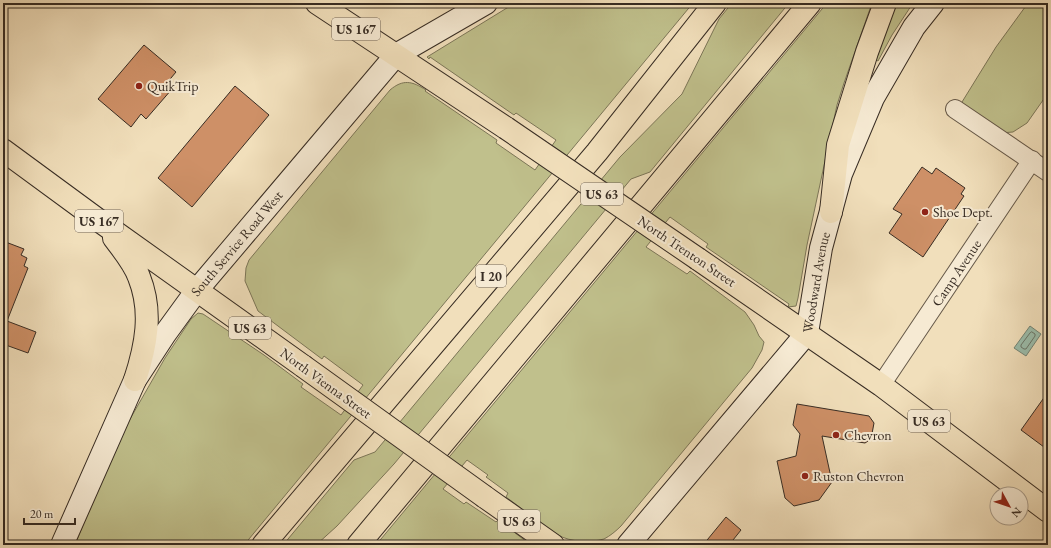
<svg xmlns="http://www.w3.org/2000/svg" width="1051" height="548" viewBox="0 0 1051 548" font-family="'EB Garamond',serif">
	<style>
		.green { fill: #c0c08c; stroke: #7c7658 }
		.water { fill: #9bbdab; stroke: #738375 }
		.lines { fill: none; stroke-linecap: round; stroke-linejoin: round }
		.shore { stroke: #697467; stroke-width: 1 }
		.building { fill: #ce9067; stroke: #372c23 }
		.minor-casing { stroke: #665949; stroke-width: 20 }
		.secondary-casing { stroke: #372c23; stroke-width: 24 }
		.trunk-casing { stroke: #372c23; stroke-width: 24 }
		.motorway-casing { stroke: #372c23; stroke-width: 24 }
		.minor { stroke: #f6ead3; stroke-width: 18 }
		.secondary { stroke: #f6ead3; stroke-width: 22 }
		.trunk { stroke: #f1dfbb; stroke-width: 22 }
		.motorway { stroke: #f1dfbb; stroke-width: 22 }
		.trunk-bridge-casing { stroke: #372c23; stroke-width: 24; stroke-linecap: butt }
		.trunk-bridge { stroke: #f1dfbb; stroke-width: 22 }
		.poi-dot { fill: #8f2418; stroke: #f6ead3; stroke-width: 1.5 }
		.labels { text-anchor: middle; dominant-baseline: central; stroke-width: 4; stroke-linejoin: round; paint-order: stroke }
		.shield { fill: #f6ead3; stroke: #706558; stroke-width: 1 }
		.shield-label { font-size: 13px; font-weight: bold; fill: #372c23 }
		.poi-label { font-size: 14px; fill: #372c23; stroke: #f6ead3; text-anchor: start }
		.street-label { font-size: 14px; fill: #372c23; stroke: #f6ead3 }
	</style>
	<rect width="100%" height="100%" fill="#f1dfbb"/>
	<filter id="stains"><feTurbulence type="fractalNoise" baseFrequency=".005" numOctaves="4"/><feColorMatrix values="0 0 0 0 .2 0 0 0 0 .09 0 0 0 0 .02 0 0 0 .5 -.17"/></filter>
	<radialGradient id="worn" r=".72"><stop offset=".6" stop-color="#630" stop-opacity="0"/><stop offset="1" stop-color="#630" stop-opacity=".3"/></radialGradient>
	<!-- green -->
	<path class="green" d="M 515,3 L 693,3 L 244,545 L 75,545 L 104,472 L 118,440 L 165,358 L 191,319 L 198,313 L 203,314 L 209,318 L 264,355 L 303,384 L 301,387 L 341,415 L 363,385 L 324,356 L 322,359 L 258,311 L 245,281 L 246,268 L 249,260 L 390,90 C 403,79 412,81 426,90 L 425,91 L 497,140 L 496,143 L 535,170 L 556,140 L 516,113 L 514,115 L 430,57 L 429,59 L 427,57 Z
		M 732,3 L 789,3 L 650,172 L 631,179 L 394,464 L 337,526 L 316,545 L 283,545 L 354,460 L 375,452 L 620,157 L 682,94 L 719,19 Z
		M 827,3 L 872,3 L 844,83 L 837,105 L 807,245 L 798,298 L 796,306 L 788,307 L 789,304 L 706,247 L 708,244 L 670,217 L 646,247 L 687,274 L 690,271 L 745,312 L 754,325 L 759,336 L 764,342 L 762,350 L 752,368 L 621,526 C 616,531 610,536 604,539 C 590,543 570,542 558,535 C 540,524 523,509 506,497 L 508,493 L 486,477 L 488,475 L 467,460 L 443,489 L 464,504 L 466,502 L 496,522 L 498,520 L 531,545 L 376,545 Z
		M 895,3 L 913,3 L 892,35 L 878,61 L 874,59 Z
		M 1028,3 L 1048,3 L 1048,93 L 1027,123 L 1013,132 L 1000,133 L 966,109 L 962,102 L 996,47 Z"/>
	<!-- water -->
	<path class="water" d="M 1030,326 L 1041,334 L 1026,356 L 1014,348 Z"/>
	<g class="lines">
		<!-- shore -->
		<path class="shore" d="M 1032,332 L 1035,334 L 1035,336 L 1026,349 L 1024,349 L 1021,347 L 1021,345 L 1030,333 Z"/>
	</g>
	<!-- building -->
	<path class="building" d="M 144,45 L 176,72 L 166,84 L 172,89 L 146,119 L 141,114 L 131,127 L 98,99 Z
		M 235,86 L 269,115 L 192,207 L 158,178 Z
		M 922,167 L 932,174 L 936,168 L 965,188 L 961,194 L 964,196 L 923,257 L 889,233 L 902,214 L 893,209 Z
		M 3,241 L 24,249 L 21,255 L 27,258 L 24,266 L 28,268 L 7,321 L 36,332 L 28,353 L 3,344 Z
		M 1048,392 L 1048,450 L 1021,430 Z
		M 797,404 L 869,416 L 874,423 L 871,439 L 865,443 L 822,436 L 832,482 L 819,500 L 794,506 L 785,498 L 777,461 L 796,456 L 800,434 L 793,425 Z
		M 726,517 L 741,530 L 729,545 L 703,545 Z"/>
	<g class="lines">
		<!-- minor casing -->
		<g class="minor-casing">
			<g id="minor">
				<path d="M 955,109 L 1048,172"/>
				<path id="s1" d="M 881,385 L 1032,160"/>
			</g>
		</g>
		<!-- secondary casing -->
		<g class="secondary-casing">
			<g id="secondary">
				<path id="s2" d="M 62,545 L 135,380 L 165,334 L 197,290 L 396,55 L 486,3"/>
				<path id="s3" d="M 628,545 L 807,333 L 821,248 L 841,174 L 873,98 L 914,27 L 933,3"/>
			</g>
		</g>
		<!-- trunk casing -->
		<g class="trunk-casing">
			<path id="trunk" d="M 317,3 L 506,128
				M 3,150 L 101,222 L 303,366
				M 114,238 C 123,250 134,263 139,277 C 153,312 146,346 135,380
				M 698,259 L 881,385 L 1048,511
				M 485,497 L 553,545"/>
		</g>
		<!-- motorway casing -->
		<g class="motorway-casing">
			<path id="motorway" d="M 831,212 L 838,145 L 867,52 L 885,3
				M 263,545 L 597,152 L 715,3
				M 358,545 L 810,3"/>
		</g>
		<!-- minor -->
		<use href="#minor" class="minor"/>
		<!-- secondary -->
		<use href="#secondary" class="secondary"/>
		<!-- trunk -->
		<use href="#trunk" class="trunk"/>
		<!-- motorway -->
		<use href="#motorway" class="motorway"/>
		<!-- trunk-bridge casing -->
		<g class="trunk-bridge-casing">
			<path id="trunk-bridge" d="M 506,128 L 698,259
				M 303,366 L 485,497"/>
		</g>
		<!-- trunk-bridge -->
		<use href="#trunk-bridge" class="trunk-bridge"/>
	</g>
	<!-- markers -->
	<g class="poi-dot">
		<circle cx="139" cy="86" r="4"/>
		<circle cx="925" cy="212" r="4"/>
		<circle cx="836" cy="435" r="4"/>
		<circle cx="805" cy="476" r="4"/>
	</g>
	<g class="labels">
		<!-- shield labels -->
		<g class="shield">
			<rect x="332" y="18" width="48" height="22" rx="3"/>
			<rect x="581" y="183" width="42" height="22" rx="3"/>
			<rect x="75" y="210" width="48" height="22" rx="3"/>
			<rect x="476" y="265" width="30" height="22" rx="3"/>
			<rect x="229" y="317" width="42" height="22" rx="3"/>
			<rect x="908" y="410" width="42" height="22" rx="3"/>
			<rect x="498" y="510" width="42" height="22" rx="3"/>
		</g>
		<g class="shield-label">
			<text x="356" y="29">US 167</text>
			<text x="602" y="194">US 63</text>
			<text x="99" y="221">US 167</text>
			<text x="491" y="276">I 20</text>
			<text x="250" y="328">US 63</text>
			<text x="929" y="421">US 63</text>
			<text x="519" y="521">US 63</text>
		</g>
		<!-- poi labels -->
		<g class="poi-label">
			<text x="147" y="86">QuikTrip</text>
			<text x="933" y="212">Shoe Dept.</text>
			<text x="844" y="435">Chevron</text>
			<text x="813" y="476">Ruston Chevron</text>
		</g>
		<!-- street labels -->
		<g class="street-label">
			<text stroke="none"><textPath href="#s2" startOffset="351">South Service Road West</textPath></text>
			<text transform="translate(687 251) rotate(34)">North Trenton Street</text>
			<text stroke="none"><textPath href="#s1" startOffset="135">Camp Avenue</textPath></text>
			<text stroke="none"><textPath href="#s3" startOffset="329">Woodward Avenue</textPath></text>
			<text transform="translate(326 383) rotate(36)">North Vienna Street</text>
		</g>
	</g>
	<!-- margin -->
	<rect width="1051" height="548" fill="none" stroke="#f1dfbb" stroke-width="16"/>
	<rect x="4" y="4" width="1043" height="540" fill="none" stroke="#372c23" stroke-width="2"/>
	<rect x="8" y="8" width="1035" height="532" fill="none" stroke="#372c23"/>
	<!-- north arrow -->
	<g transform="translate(1009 506) rotate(130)"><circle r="19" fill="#f6ead3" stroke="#aa9e8d"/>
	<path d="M0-3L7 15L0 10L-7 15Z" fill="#8f2418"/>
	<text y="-6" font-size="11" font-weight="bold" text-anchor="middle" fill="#372c23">N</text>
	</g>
	<!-- scale -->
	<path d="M24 518v6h51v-6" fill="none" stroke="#372c23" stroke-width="2"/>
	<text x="30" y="518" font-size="12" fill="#372c23" stroke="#f6ead3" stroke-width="3" paint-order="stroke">20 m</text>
	<rect width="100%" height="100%" filter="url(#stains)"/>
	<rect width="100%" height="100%" fill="url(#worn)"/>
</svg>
